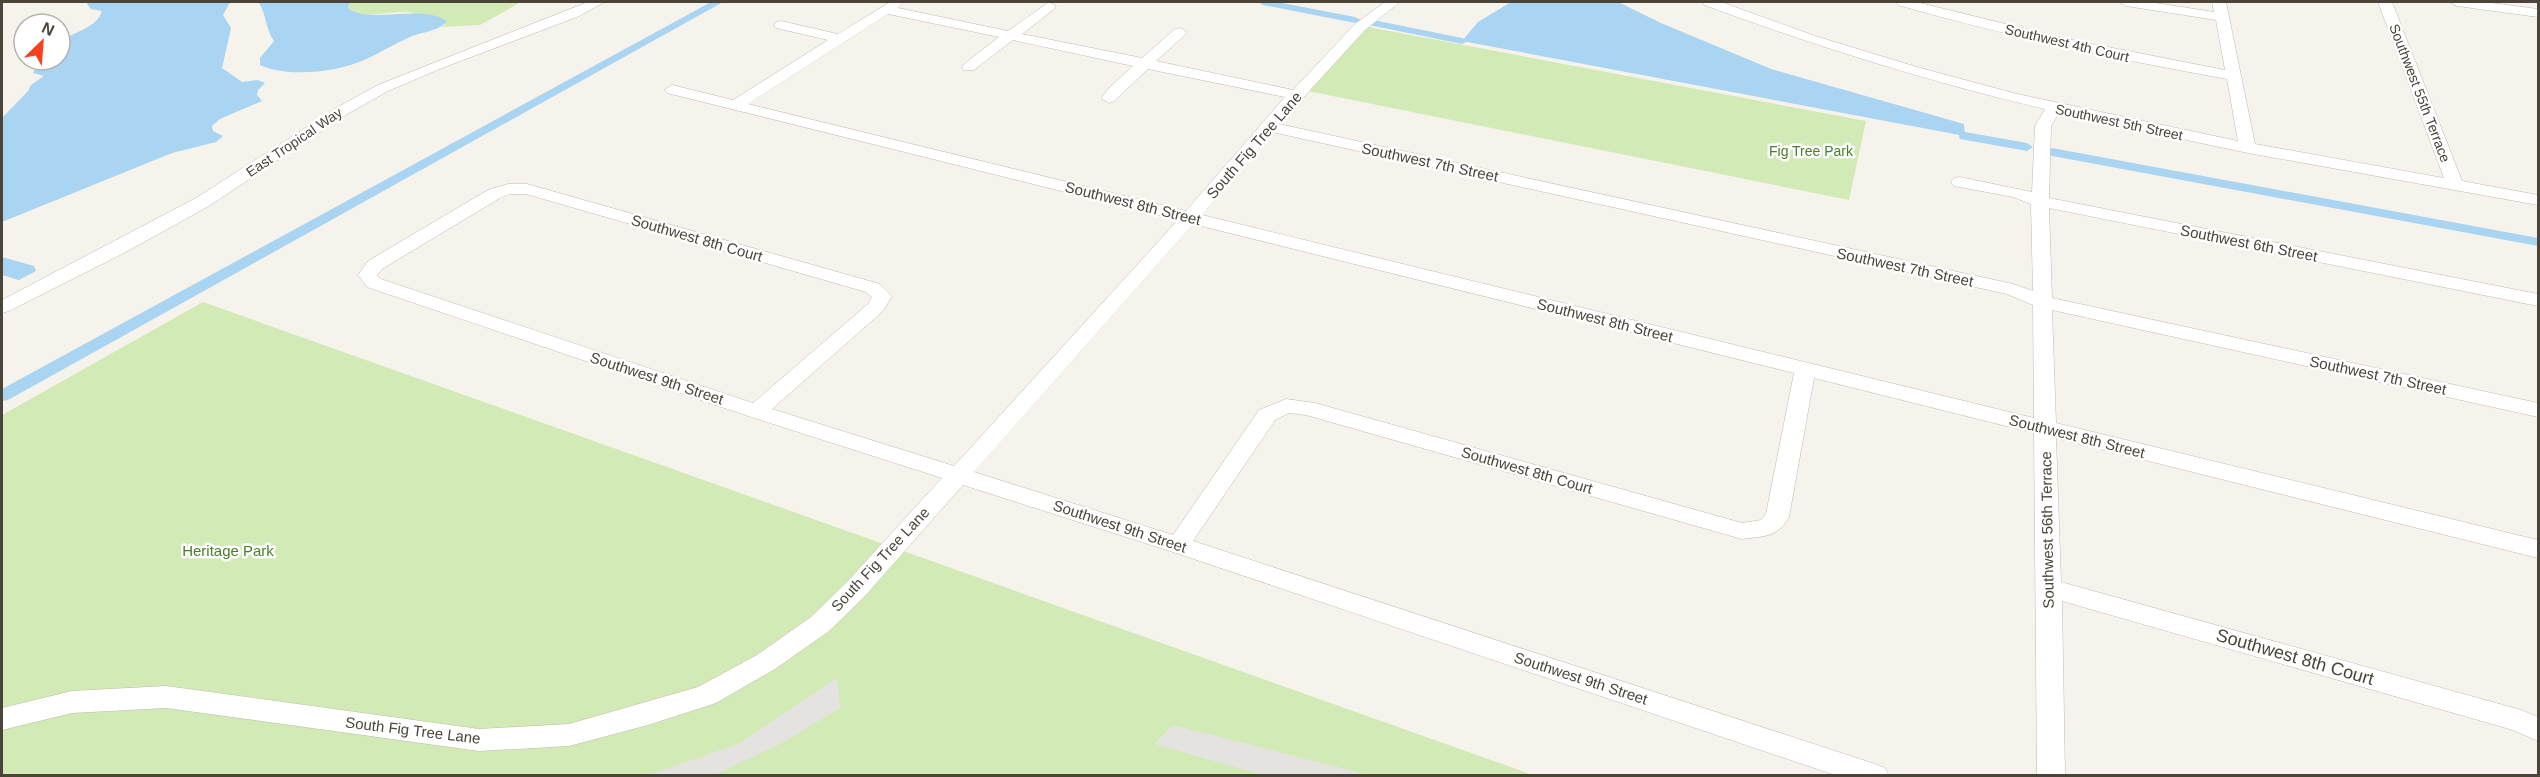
<svg xmlns="http://www.w3.org/2000/svg" width="2540" height="777" viewBox="0 0 2540 777" font-family="Arial,sans-serif">
	<style>
		.green { fill: #d2eab5 }
		.parking { fill: #e5e3e0 }
		.water { fill: #a9d4f2 }
		.lines { fill: none; stroke-linecap: round; stroke-linejoin: round }
		.canal { fill: #a9d4f2; fill-rule: evenodd }
		.minor-casing { stroke: #c2bbae; stroke-width: 1 }
		.minor { fill: #fff; fill-rule: evenodd }
		.labels { text-anchor: middle; dominant-baseline: central; stroke-width: 5; stroke-linejoin: round; paint-order: stroke }
		.far-street-label { font-size: 14px; fill: #4b4439; stroke: #fff }
		.far-park-label { font-size: 14px; fill: #4a7f2a; stroke: #fff }
		.street-label { font-size: 15px; fill: #4b4439; stroke: #fff }
		.park-label { font-size: 15px; fill: #4a7f2a; stroke: #fff }
		.near-street-label { font-size: 18px; fill: #4b4439; stroke: #fff }
	</style>
	<rect width="100%" height="100%" fill="#f6f3ec"/>
	<!-- green -->
	<path class="green" d="M 350,2 L 521,2 L 480,25 L 441,27 L 446,24 C 434,19 422,14 409,12 C 389,10 366,21 348,8 Z
		M 1368,27 L 1866,121 L 1849,200 L 1308,91 Z
		M 203,302 L 1533,775 L 2,775 L 2,415 Z"/>
	<!-- parking -->
	<path class="parking" d="M 837,678 L 840,708 L 782,743 L 714,775 L 648,775 L 738,744 Z
		M 1173,725 L 1369,775 L 1263,775 L 1154,744 Z"/>
	<!-- water -->
	<path class="water" d="M 88,2 L 233,2 L 229,4 L 223,15 L 231,28 L 222,68 L 242,82 L 258,80 L 265,83 L 258,90 L 257,95 L 262,101 L 220,119 L 212,126 L 213,131 L 223,136 L 216,142 L 172,153 L 2,222 L 2,118 L 28,91 L 31,85 L 44,76 L 33,73 L 40,60 L 60,60 L 60,41 C 74,32 97,28 102,11 L 91,9 L 87,4 Z
		M 261,2 L 350,2 L 348,8 C 370,25 419,3 447,21 C 440,31 421,32 410,37 C 394,44 380,53 364,60 C 338,72 287,78 260,65 L 260,58 L 274,41 C 265,28 267,16 259,3 Z
		M 1511,2 L 1618,2 L 1661,23 L 1771,69 L 1964,124 L 1965,136 L 1462,41 L 1478,22 Z
		M 2,257 L 34,266 L 36,271 L 19,280 L 2,275 Z"/>
	<g class="lines">
		<!-- canal -->
		<path class="canal" d="M 711,2 L 723,2 L 8,400 L 2,401 L 2,389 Z
			M 1258,2 L 1277,2 L 1355,17 L 1361,20 L 1355,23 L 1263,5 Z
			M 1373,20 L 1462,38 L 1468,41 L 1462,44 L 1369,25 L 1369,21 Z
			M 1965,132 L 2027,143 L 2033,147 L 2027,151 L 1960,139 L 1959,136 L 1960,133 Z
			M 2052,148 L 2538,238 L 2538,246 L 2047,155 L 2046,152 Z"/>
		<!-- minor casing -->
		<g class="minor-casing">
			<path id="minor" d="M 588,2 L 605,2 L 577,17 L 442,68 L 388,91 L 349,113 L 209,206 L 124,253 L 9,311 L 2,313 L 2,300 L 196,198 L 338,107 L 378,85 Z
				M 890,2 L 903,2 L 898,8 L 1008,31 L 1049,2 L 1056,6 L 1054,9 L 1022,34 L 1142,58 L 1175,29 L 1180,28 L 1187,32 L 1185,35 L 1156,61 L 1293,90 L 1355,24 L 1385,2 L 1400,2 L 1365,30 L 1279,124 L 2013,284 L 2033,291 L 2031,204 L 2013,197 L 1954,186 L 1951,182 L 1954,178 L 1960,177 L 2032,192 L 2035,126 L 2045,109 C 1929,82 1816,46 1704,5 L 1702,2 L 1721,2 L 1815,36 L 1917,67 L 2017,94 L 2238,141 L 2227,79 C 2116,59 2006,36 1898,5 L 1896,2 L 1916,2 L 2067,39 L 2225,70 L 2216,20 L 2126,6 L 2119,2 L 2149,2 L 2214,12 L 2212,2 L 2226,2 L 2255,144 L 2444,178 L 2378,2 L 2392,2 L 2462,181 L 2538,195 L 2538,205 L 2248,153 L 2059,113 L 2051,126 L 2049,198 L 2538,294 L 2538,306 L 2049,208 L 2052,298 L 2538,403 L 2538,417 L 2052,310 L 2056,423 L 2538,540 L 2538,558 L 2056,438 L 2061,582 L 2521,710 L 2538,717 L 2538,741 L 2513,730 L 2062,601 L 2065,776 L 2037,776 L 2034,433 L 1814,378 L 1789,517 C 1777,538 1764,536 1742,539 L 1306,415 L 1289,413 L 1275,420 L 1193,541 L 1875,764 L 1885,768 L 1889,776 L 1838,776 L 1170,551 L 963,485 L 865,596 L 829,631 L 775,669 L 716,703 L 648,725 L 569,746 L 479,751 L 166,708 L 72,713 L 2,730 L 2,708 L 72,691 L 166,686 L 479,729 L 569,724 L 698,687 L 757,655 L 811,617 L 847,582 L 942,478 L 748,416 L 367,287 L 358,275 L 368,261 L 488,190 L 508,184 L 527,184 L 880,284 L 892,296 L 883,311 L 772,409 L 954,466 L 1178,220 L 667,93 L 664,90 L 672,85 L 733,100 L 828,40 L 776,28 L 774,25 L 776,22 L 781,21 L 838,34 ZM 888,14 L 999,37 L 964,64 L 962,67 L 964,70 L 974,70 L 1013,40 L 1133,66 L 1111,86 L 1101,98 L 1109,103 L 1114,101 L 1148,69 L 1285,97 L 1186,211 L 748,104 ZM 1272,132 L 2007,294 L 2033,305 L 2034,418 L 1202,215 ZM 510,194 L 526,194 L 866,292 L 872,297 L 868,304 L 753,403 L 381,279 L 377,275 L 382,269 L 500,198 ZM 1193,224 L 1794,373 L 1766,514 L 1761,520 L 1742,523 L 1315,403 L 1286,399 L 1259,410 L 1173,535 L 974,472 Z
				M 2450,2 L 2484,2 L 2538,9 L 2538,17 L 2457,6 Z"/>
		</g>
		<!-- minor -->
		<use href="#minor" class="minor"/>
	</g>
	<g class="labels">
		<!-- far-street labels -->
		<g class="far-street-label">
			<text transform="translate(2067 43) rotate(13)">Southwest 4th Court</text>
			<text transform="translate(2420 93) rotate(69)">Southwest 55th Terrace</text>
			<text transform="translate(2119 122) rotate(12)">Southwest 5th Street</text>
			<text transform="translate(294 142) rotate(-34)">East Tropical Way</text>
		</g>
		<!-- far-park labels -->
		<g class="far-park-label">
			<text x="1811" y="151">Fig Tree Park</text>
		</g>
		<!-- street labels -->
		<g class="street-label">
			<text transform="translate(1254 145) rotate(-49)">South Fig Tree Lane</text>
			<text transform="translate(1430 162) rotate(12)">Southwest 7th Street</text>
			<text transform="translate(1133 203) rotate(14)">Southwest 8th Street</text>
			<text transform="translate(697 238) rotate(16)">Southwest 8th Court</text>
			<text transform="translate(2249 243) rotate(11)">Southwest 6th Street</text>
			<text transform="translate(1905 267) rotate(12)">Southwest 7th Street</text>
			<text transform="translate(1605 320) rotate(14)">Southwest 8th Street</text>
			<text transform="translate(2378 375) rotate(12)">Southwest 7th Street</text>
			<text transform="translate(657 378) rotate(18)">Southwest 9th Street</text>
			<text transform="translate(2077 436) rotate(14)">Southwest 8th Street</text>
			<text transform="translate(1527 470) rotate(16)">Southwest 8th Court</text>
			<text transform="translate(1120 526) rotate(18)">Southwest 9th Street</text>
			<text transform="translate(2047 530) rotate(-91)">Southwest 56th Terrace</text>
			<text transform="translate(880 559) rotate(-47)">South Fig Tree Lane</text>
			<text transform="translate(1581 678) rotate(18)">Southwest 9th Street</text>
			<text transform="translate(413 730) rotate(7)">South Fig Tree Lane</text>
		</g>
		<!-- park labels -->
		<g class="park-label">
			<text x="228" y="550">Heritage Park</text>
		</g>
		<!-- near-street labels -->
		<g class="near-street-label">
			<text transform="translate(2295 657) rotate(16)">Southwest 8th Court</text>
		</g>
	</g>
	<!-- border -->
	<rect width="2540" height="777" fill="none" stroke="#4b4439" stroke-width="6"/>
	<!-- north arrow -->
	<g transform="translate(42 42) rotate(25)"><circle r="28" fill="#ffffff" stroke="#b7b4b0" stroke-width="1.5"/>
	<path d="M0-4.5L10 22L0 15L-10 22Z" fill="#fc3f1d"/>
	<text y="-9" font-size="16" font-weight="bold" text-anchor="middle" fill="#4b4439">N</text>
	</g>
</svg>
